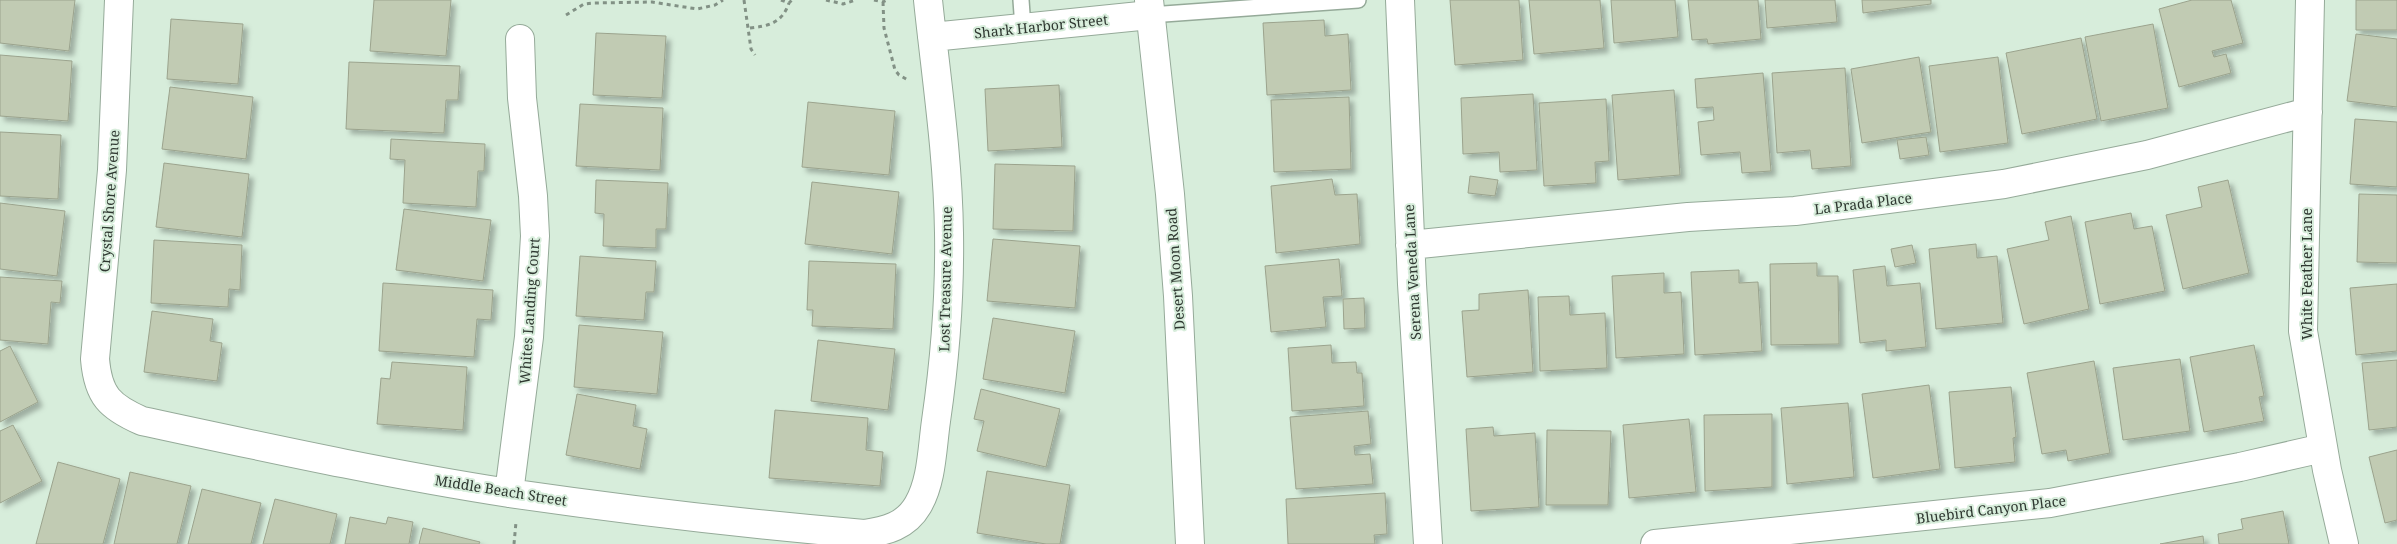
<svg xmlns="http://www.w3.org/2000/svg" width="2397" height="544" viewBox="0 0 2397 544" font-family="'Noto Serif',serif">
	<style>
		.building { fill: #c1cbb3; stroke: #9ba38d; filter: url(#shadow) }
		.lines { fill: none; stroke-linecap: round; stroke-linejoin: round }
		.lane-casing { stroke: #95aa99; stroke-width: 18 }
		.street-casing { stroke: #95aa99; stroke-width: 30 }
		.secondary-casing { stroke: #95aa99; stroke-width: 30 }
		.path { stroke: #829185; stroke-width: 3; stroke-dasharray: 4 4; stroke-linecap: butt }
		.lane { stroke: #fff; stroke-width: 15 }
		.street { stroke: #fff; stroke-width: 28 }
		.secondary { stroke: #fff; stroke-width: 28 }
		.labels { text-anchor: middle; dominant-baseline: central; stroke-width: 4; stroke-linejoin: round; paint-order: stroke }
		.street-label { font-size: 14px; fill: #2f3831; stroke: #d7eddb }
	</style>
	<defs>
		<filter id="shadow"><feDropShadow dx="4.5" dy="4.5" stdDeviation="2.5" flood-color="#0004"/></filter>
	</defs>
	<rect width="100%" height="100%" fill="#d7eddb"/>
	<!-- building -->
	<path class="building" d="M 0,0 L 75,0 L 69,51 L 0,43 Z
		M 374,0 L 451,0 L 446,56 L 370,51 Z
		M 1450,0 L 1519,0 L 1523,60 L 1455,65 Z
		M 1529,0 L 1600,0 L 1604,48 L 1534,54 Z
		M 1611,0 L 1675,0 L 1678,37 L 1614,43 Z
		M 1688,0 L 1758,0 L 1761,39 L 1708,44 L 1707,39 L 1692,40 Z
		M 1765,0 L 1835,0 L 1837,22 L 1767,28 Z
		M 1862,0 L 1931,0 L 1931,4 L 1863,13 Z
		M 2192,0 L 2231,0 L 2243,43 L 2212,51 L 2214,57 L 2226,54 L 2231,73 L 2179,87 L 2159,9 Z
		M 2356,0 L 2397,0 L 2397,30 L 2356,30 Z
		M 171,19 L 243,24 L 238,84 L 167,79 Z
		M 1324,20 L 1325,36 L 1348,34 L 1351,90 L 1267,95 L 1263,23 Z
		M 2153,24 L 2168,108 L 2101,121 L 2085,37 Z
		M 596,33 L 666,36 L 662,98 L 593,95 Z
		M 2356,34 L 2397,39 L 2397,107 L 2347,101 Z
		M 2081,38 L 2097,119 L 2022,134 L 2006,53 Z
		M 0,55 L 72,61 L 68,121 L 0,116 Z
		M 1919,57 L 1931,132 L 1862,143 L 1851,69 Z
		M 1998,57 L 2008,143 L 1940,152 L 1929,66 Z
		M 349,62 L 460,66 L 458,100 L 446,100 L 444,133 L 346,129 Z
		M 1845,68 L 1851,166 L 1812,169 L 1810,150 L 1777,153 L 1772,73 Z
		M 1763,73 L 1771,171 L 1742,173 L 1740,152 L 1701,155 L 1698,122 L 1714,120 L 1713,107 L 1697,108 L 1695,79 Z
		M 1059,85 L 1062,147 L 988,151 L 985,89 Z
		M 170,87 L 253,97 L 246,159 L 162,149 Z
		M 1674,90 L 1680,175 L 1618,180 L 1612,95 Z
		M 1533,94 L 1537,170 L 1500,172 L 1499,152 L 1463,154 L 1461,98 Z
		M 1349,97 L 1351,169 L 1274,172 L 1271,100 Z
		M 1606,99 L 1609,161 L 1595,162 L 1596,183 L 1544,186 L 1539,103 Z
		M 808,102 L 895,111 L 889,175 L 802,167 Z
		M 580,104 L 663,108 L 660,170 L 576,166 Z
		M 2355,119 L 2397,122 L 2397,187 L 2350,184 Z
		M 0,132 L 61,135 L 58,199 L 0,196 Z
		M 1926,137 L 1929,155 L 1900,159 L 1897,140 Z
		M 391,139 L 485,144 L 484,171 L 478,171 L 476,207 L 403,203 L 405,160 L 390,159 Z
		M 164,163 L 249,174 L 242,237 L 156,227 Z
		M 995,164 L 1075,166 L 1073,231 L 993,229 Z
		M 1470,176 L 1498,180 L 1495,196 L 1468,193 Z
		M 1332,179 L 1335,195 L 1357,194 L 1360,244 L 1276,253 L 1271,186 Z
		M 596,180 L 668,183 L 666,229 L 656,229 L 656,248 L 603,246 L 604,214 L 595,213 Z
		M 2228,180 L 2249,273 L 2183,289 L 2166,215 L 2202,207 L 2198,187 Z
		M 812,182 L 899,192 L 892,254 L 805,244 Z
		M 2359,194 L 2397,195 L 2397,263 L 2357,262 Z
		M 0,203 L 65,211 L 57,276 L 0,269 Z
		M 404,209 L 491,220 L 483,281 L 396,270 Z
		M 2131,213 L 2134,229 L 2152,226 L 2165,291 L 2100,304 L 2085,222 Z
		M 2071,216 L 2089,309 L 2024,324 L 2007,249 L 2049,240 L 2045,222 Z
		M 993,239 L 1080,246 L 1075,308 L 987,301 Z
		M 154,240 L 242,245 L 240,290 L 229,289 L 228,307 L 151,303 Z
		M 1976,244 L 1977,258 L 1997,256 L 2003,323 L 1936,329 L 1929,249 Z
		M 1912,245 L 1916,263 L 1895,267 L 1891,249 Z
		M 580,256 L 656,261 L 654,292 L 646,292 L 644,320 L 576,316 Z
		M 1339,259 L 1342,296 L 1323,297 L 1326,327 L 1271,332 L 1265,266 Z
		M 809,261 L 896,264 L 893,329 L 812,326 L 813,310 L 807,310 Z
		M 1817,263 L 1817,276 L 1838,276 L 1839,344 L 1771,345 L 1770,264 Z
		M 1885,266 L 1887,286 L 1920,283 L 1926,347 L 1886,351 L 1886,340 L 1860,343 L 1853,270 Z
		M 1739,270 L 1739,283 L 1758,282 L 1762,351 L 1695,355 L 1691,272 Z
		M 1664,273 L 1664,293 L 1681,292 L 1684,354 L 1616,358 L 1612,276 Z
		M 0,277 L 62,281 L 60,303 L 51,302 L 48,344 L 0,340 Z
		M 383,283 L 493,290 L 491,320 L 477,319 L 474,357 L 379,351 Z
		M 2397,284 L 2397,351 L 2356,355 L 2350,288 Z
		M 1528,290 L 1533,372 L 1467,377 L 1462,311 L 1479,310 L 1479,294 Z
		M 1569,296 L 1570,315 L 1605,313 L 1607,368 L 1540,371 L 1538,297 Z
		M 1364,298 L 1365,328 L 1344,329 L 1343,299 Z
		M 152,311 L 213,319 L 210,341 L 222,343 L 217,381 L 144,372 Z
		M 993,318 L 1075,331 L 1065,393 L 983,379 Z
		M 579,325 L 663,332 L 657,394 L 574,387 Z
		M 818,340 L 895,349 L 888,410 L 811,401 Z
		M 1331,345 L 1332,363 L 1356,362 L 1357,373 L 1362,373 L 1364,406 L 1292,411 L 1288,348 Z
		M 2254,345 L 2264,396 L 2259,397 L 2264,421 L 2204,432 L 2190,357 Z
		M 10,346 L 38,402 L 0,422 L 0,351 Z
		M 2180,359 L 2190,431 L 2123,440 L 2113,368 Z
		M 2397,360 L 2397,427 L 2369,430 L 2362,363 Z
		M 2094,361 L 2110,453 L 2068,461 L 2066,450 L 2042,454 L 2027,373 Z
		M 392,362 L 467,367 L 463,430 L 377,424 L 381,378 L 390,379 Z
		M 1929,385 L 1940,469 L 1873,478 L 1862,394 Z
		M 2011,387 L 2016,437 L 2013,438 L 2015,462 L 1955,468 L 1949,392 Z
		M 981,389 L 1060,409 L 1046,467 L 977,451 L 984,421 L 974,419 Z
		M 577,394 L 636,405 L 633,426 L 647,429 L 640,469 L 566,455 Z
		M 1848,403 L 1854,477 L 1787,484 L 1781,408 Z
		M 775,410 L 868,418 L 866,450 L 883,452 L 880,486 L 769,478 Z
		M 1368,411 L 1371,444 L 1354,446 L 1355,455 L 1370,454 L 1373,484 L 1296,489 L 1290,417 Z
		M 1772,414 L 1772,487 L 1705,491 L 1704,415 Z
		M 1689,419 L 1696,492 L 1629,498 L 1623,425 Z
		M 13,425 L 42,481 L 0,503 L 0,431 Z
		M 1493,427 L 1494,436 L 1535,433 L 1539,507 L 1471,511 L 1466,429 Z
		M 1547,430 L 1611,431 L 1608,505 L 1546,505 Z
		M 2397,450 L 2397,520 L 2385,523 L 2369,457 Z
		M 58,462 L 120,479 L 103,544 L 36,544 Z
		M 987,471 L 1070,485 L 1060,544 L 1046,544 L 977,533 Z
		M 130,472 L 191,486 L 177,544 L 114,544 Z
		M 202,489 L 261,503 L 251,544 L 188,544 Z
		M 1385,493 L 1387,534 L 1374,535 L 1375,544 L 1288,544 L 1286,499 Z
		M 275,499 L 337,514 L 330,544 L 263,544 Z
		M 2283,511 L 2289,544 L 2219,544 L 2218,534 L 2243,529 L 2241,519 Z
		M 350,517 L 386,524 L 388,517 L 413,522 L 409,544 L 345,544 Z
		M 423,528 L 480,542 L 479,544 L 419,544 Z
		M 2203,536 L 2204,544 L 2160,544 Z"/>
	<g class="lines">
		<!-- lane casing -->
		<g class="lane-casing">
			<path id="lane" d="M 1021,0 L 1023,28
				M 1150,15 L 1358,0"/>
		</g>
		<!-- street casing -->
		<g class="street-casing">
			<path id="street" d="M 119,0 L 112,170 L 95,359 C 98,396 110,407 142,421 C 264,447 386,474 509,493 C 627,510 745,524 864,534 C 886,531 906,526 918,505 C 932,481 932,449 936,421 C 945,359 950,296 949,233 C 948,155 936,77 928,0
				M 1400,0 L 1412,284 L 1428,544
				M 2310,0 L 2303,331 L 2327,470 L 2344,544
				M 932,37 L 1150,15
				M 1410,245 L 1688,217 L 1795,211 L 2004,184 L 2147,155 L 2308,112
				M 509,493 L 529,337 L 535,236 L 533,196 L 522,98 L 520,39
				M 1655,544 L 2050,503 L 2240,467 L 2323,448"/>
		</g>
		<!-- secondary casing -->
		<g class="secondary-casing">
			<path id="secondary" d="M 1149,0 L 1170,194 L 1178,296 L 1190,544"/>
		</g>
		<!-- path -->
		<path class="path" d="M 744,0 L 751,49 L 755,55
			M 781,0 L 789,3 L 792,0
			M 826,0 L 843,4 L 856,0
			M 874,0 L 883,2 L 887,0
			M 883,2 L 884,28 L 895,70 L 899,75 L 908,80
			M 566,15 L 584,4 L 593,3 L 652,2 L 697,9 L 715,5 L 723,0
			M 750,28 C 769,26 782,23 789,3
			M 514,544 L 516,522"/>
		<!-- lane -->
		<use href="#lane" class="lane"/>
		<!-- street -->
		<use href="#street" class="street"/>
		<!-- secondary -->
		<use href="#secondary" class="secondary"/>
	</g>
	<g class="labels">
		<!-- street labels -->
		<g class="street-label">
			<text transform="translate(1041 26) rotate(-6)">Shark Harbor Street</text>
			<text transform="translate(109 201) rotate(-86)">Crystal Shore Avenue</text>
			<text transform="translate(1863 203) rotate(-7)">La Prada Place</text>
			<text transform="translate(1175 269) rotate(-94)">Desert Moon Road</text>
			<text transform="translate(1412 272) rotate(-93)">Serena Veneda Lane</text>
			<text transform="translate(2306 274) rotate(-90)">White Feather Lane</text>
			<text transform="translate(945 279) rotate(-89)">Lost Treasure Avenue</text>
			<text transform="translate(529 311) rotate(-86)">Whites Landing Court</text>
			<text transform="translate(501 490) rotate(9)">Middle Beach Street</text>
			<text transform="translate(1991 509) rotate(-7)">Bluebird Canyon Place</text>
		</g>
	</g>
</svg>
